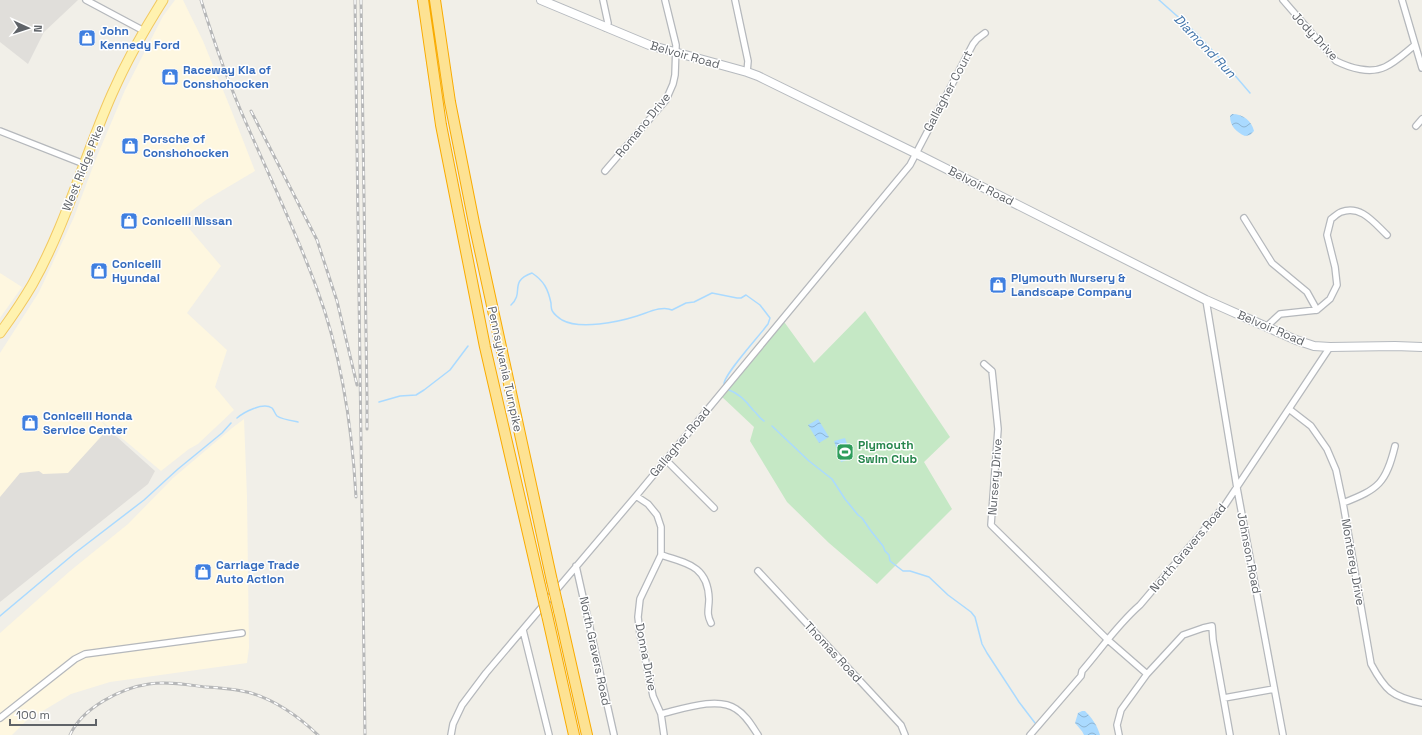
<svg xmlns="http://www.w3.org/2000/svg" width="1422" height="735" viewBox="0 0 1422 735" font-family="'Space Grotesk',sans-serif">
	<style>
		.commercial { fill: #fef7e0 }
		.industrial { fill: #e0deda }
		.park { fill: #c5e8c5 }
		.water { fill: url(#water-waves) }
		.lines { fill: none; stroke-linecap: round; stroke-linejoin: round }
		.stream { stroke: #aadaff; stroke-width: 1.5 }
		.street-casing { stroke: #b5b8bc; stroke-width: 8 }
		.secondary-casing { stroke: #b6babf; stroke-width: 10 }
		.primary-casing { stroke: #f2c960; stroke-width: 11 }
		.highway-casing { stroke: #f9ab00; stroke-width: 12 }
		.street { stroke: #fff; stroke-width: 5.5 }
		.secondary { stroke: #fff; stroke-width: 8 }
		.primary { stroke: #fff2af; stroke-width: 9 }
		.highway { stroke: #fde293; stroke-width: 10 }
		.rail-casing { stroke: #b6b7b8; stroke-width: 3 }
		.rail { stroke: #fff; stroke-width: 1.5; stroke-dasharray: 4.5; stroke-linecap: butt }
		.highway-bridge-casing { stroke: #f9ab00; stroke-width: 12; stroke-linecap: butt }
		.highway-bridge { stroke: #fde293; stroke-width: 10 }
		.labels { text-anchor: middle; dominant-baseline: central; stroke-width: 3; stroke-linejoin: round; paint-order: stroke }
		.shop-label { font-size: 12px; font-weight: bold; fill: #366cbe; stroke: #fff; text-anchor: start }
		.street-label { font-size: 12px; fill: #5f6368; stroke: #fff }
		.leisure-label { font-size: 12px; font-weight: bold; fill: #27864d; stroke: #fff; text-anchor: start }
		.water-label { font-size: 13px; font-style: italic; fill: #4174aa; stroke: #fff }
	</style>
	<defs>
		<pattern id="water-waves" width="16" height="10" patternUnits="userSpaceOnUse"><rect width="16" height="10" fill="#aadaff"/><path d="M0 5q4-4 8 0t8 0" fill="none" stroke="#8eb4d2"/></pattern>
	</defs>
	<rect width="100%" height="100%" fill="#f1efe8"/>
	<!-- commercial -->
	<path class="commercial" d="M 175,0 L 183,0 L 203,41 L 232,112 L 255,171 L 206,200 L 181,219 L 221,266 L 187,313 L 227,350 L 215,387 L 234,410 L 198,444 L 189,449 L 161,471 L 98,418 L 108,429 L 68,474 L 0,497 L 0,353 L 39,292 L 74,217 L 95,161 L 125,90 L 163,16 Z
		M 0,273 L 22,287 L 0,318 Z
		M 244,419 L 247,497 L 249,648 L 247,663 L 110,682 L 71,694 L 26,721 L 12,735 L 0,735 L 0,633 L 70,571 L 128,524 L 173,478 L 232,428 Z"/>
	<!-- industrial -->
	<path class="industrial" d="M 0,0 L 78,0 L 44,32 L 28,64 L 0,42 Z
		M 108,429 L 155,471 L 148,484 L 0,602 L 0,497 L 20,473 L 39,471 L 43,474 L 68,473 Z"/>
	<!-- park -->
	<path class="park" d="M 865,311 L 950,437 L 924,462 L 952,509 L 877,584 L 829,543 L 787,502 L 750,441 L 754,427 L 720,395 L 782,319 L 814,363 Z"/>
	<!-- water -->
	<path class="water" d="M 1232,114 C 1243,114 1252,121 1254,131 L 1250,135 L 1245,136 C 1236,132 1230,126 1230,116 Z
		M 818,419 L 829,437 L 819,443 L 808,425 Z
		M 845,438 L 852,458 L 841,462 L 834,441 Z
		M 1082,711 L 1085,711 C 1092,718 1097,725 1100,735 L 1084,735 C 1082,730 1078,727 1075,723 L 1078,713 Z"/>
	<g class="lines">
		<!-- stream -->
		<path class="stream" d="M 1159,0 L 1194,31 L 1226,65 L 1250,93
			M 511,305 C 525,292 508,282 532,273 C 544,281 548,289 551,303 C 551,306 551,310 553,312 C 555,315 559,318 562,320 C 580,330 618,322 637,316 C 647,313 662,305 672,310 L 686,303 L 694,302 L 712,293 L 737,298 L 741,298 L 746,295 L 760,305 L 770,318 L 768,324 C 760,335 724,374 724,384
			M 729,390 C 738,393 747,402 753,410 C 757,413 759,418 764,421
			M 379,402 L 400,396 L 416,395 L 424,390 L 450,370 L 468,346
			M 237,418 C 244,412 263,402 272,408 C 274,410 275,414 277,416 C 281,419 293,421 298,422
			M 772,426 L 809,461 L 832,479 L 845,499 L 858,515 L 862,518 L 871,531 L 883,546 L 885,551 L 889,555 L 890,561 L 903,571 L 910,571 L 929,577 L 948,595 L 971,612 L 975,617 L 982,644 L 987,653 L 1019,702 L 1035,723
			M 0,616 L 75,553 L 144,500 L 178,469 L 222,433 L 231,423"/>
		<!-- street casing -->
		<g class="street-casing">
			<path id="street" d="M 86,0 L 144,31
				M 603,0 L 608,23 L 606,28
				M 735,0 L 748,61 L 747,72
				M 1283,0 L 1336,61 C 1350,68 1370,74 1385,67 C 1396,62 1406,52 1415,45
				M 1402,0 L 1422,68
				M 1416,126 L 1422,119
				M 0,131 L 84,164
				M 605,171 L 666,100 L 673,84 L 675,75 L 676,45 L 665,0
				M 1244,218 L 1272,263 L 1307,292 L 1317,310
				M 1206,300 L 1237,488 L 1283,735
				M 1266,327 L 1280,314 L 1317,310 L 1330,299 L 1337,285 L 1335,267 L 1327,235 L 1331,219 C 1334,217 1338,213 1341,212 C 1361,204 1375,224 1387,235
				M 984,364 L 992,371 L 998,429 L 991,525 L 1108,640 L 1147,674
				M 1289,409 L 1311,426 L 1327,449 L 1336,470 L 1343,503 L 1371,664 C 1385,690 1392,697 1422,703
				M 666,460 L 714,508
				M 636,496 L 648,504 L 657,515 L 661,527 L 661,555 L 640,599 L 638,617 L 640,634 L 653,696 L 661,714 L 664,735
				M 1343,503 C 1379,489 1386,483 1395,446
				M 661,555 C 687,563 708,566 709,599 C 709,609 706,613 711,623
				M 576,566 L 614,735
				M 758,571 L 901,725 L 905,735
				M 523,630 L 549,735
				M 1224,698 L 1274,689
				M 661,714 C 682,709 718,696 736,709 C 746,715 752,726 758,735
				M 0,718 L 75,659 L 85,654 L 242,633
				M 451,735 L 453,724 L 462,705 L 486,673 L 636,496 L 910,165 L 973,44 L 977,39 L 985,33
				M 1030,735 L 1081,676 L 1082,671 C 1101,649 1118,624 1140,605 L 1225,505 L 1330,347
				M 1119,735 L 1117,725 L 1121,710 L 1147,674 L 1183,635 L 1203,628 L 1212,626 L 1213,640 L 1230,735"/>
		</g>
		<!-- secondary casing -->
		<g class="secondary-casing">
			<path id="secondary" d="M 541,0 L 649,45 L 747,72 L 758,76 L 915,153 L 1206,300 L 1296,340 L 1314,346 L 1330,347 L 1395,346 L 1422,347"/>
		</g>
		<!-- primary casing -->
		<g class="primary-casing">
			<path id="primary" d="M 0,333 C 11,318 22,302 32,285 C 66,225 84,157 112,94 C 126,62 144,30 163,0"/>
		</g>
		<!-- highway casing -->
		<g class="highway-casing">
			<path id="highway" d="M 423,0 L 441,125 L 485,347 L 542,594
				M 435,0 L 450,102 L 474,223 L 552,581
				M 559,611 L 587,735
				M 547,615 L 574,735"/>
		</g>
		<!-- street -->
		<use href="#street" class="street"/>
		<!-- secondary -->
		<use href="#secondary" class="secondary"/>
		<!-- primary -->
		<use href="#primary" class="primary"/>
		<!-- highway -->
		<use href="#highway" class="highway"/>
		<!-- rail casing -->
		<g class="rail-casing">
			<path id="rail" d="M 201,0 C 214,42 229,85 247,125 C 271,180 297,234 317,289 C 342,356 352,426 356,497
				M 355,0 L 365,735
				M 361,0 L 367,399 L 367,429
				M 251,111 L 317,240 L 337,301 L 357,385
				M 70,735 C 82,708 121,688 149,684 C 168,681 188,685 206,687 C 222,688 239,689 254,694 C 278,702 300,718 318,735"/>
		</g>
		<!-- rail -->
		<use href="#rail" class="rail"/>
		<!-- highway-bridge casing -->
		<g class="highway-bridge-casing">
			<path id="highway-bridge" d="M 552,581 L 559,611
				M 542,594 L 547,615"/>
		</g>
		<!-- highway-bridge -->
		<use href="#highway-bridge" class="highway-bridge"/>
	</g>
	<!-- icons -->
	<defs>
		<g id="shop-square" transform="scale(0.9)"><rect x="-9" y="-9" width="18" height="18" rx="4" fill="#3f7fe0" stroke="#fff"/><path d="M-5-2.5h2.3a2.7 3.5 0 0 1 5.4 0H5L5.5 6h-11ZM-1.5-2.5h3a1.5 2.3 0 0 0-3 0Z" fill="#fff"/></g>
		<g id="stadium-square" transform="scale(0.9)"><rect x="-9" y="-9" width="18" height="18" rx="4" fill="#2e9e5b" stroke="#fff"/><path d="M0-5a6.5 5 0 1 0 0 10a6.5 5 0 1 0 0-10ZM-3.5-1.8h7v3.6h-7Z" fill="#fff"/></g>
	</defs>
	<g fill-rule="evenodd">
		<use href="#shop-square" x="87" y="38"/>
		<use href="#shop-square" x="170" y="77"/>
		<use href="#shop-square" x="130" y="146"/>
		<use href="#shop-square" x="129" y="221"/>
		<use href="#shop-square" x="99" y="271"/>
		<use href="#shop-square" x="998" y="285"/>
		<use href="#shop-square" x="30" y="423"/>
		<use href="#stadium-square" x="845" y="452"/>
		<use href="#shop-square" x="203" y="572"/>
	</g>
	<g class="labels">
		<!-- shop labels -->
		<g class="shop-label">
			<text x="100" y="31">John<tspan x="100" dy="14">Kennedy Ford</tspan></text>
			<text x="183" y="70">Raceway Kia of<tspan x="183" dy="14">Conshohocken</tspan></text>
			<text x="143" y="139">Porsche of<tspan x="143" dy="14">Conshohocken</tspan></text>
			<text x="142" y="221">Conicelli Nissan</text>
			<text x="112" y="264">Conicelli<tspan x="112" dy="14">Hyundai</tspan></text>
			<text x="1011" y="278">Plymouth Nursery &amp;<tspan x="1011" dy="14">Landscape Company</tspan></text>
			<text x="43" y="416">Conicelli Honda<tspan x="43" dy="14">Service Center</tspan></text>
			<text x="216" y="565">Carriage Trade<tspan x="216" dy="14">Auto Action</tspan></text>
		</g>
		<!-- street labels -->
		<g class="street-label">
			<text transform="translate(1315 36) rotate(47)">Jody Drive</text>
			<text transform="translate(685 55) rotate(16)">Belvoir Road</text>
			<text transform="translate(948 91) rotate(-62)">Gallagher Court</text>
			<text transform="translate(643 125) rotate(-51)">Romano Drive</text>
			<text transform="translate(83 168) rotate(-68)">West Ridge Pike</text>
			<text transform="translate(981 186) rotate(27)">Belvoir Road</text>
			<text transform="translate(1271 328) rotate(23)">Belvoir Road</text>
			<text transform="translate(505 369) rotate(78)">Pennsylvania Turnpike</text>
			<text transform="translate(680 442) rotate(-50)">Gallagher Road</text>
			<text transform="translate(995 477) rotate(-86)">Nursery Drive</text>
			<text transform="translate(1188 548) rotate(-50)">North Gravers Road</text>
			<text transform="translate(1249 553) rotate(79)">Johnson Road</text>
			<text transform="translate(1353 562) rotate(80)">Monterey Drive</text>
			<text transform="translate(595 651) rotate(78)">North Gravers Road</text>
			<text transform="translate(833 652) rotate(47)">Thomas Road</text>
			<text transform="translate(646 657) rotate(79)">Donna Drive</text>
		</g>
		<!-- leisure labels -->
		<g class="leisure-label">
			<text x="858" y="445">Plymouth<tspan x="858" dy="14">Swim Club</tspan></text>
		</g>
		<!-- water labels -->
		<g class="water-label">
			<text transform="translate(1205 46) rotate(46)">Diamond Run</text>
		</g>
	</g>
	<!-- north arrow -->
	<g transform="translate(28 28) rotate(93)" stroke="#ffffff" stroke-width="3" paint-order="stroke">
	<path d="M0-3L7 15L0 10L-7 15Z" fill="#5f6368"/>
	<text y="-6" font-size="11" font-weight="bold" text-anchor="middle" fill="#5f6368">N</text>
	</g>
	<!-- scale -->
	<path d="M10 719v6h86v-6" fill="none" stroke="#5f6368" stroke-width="2"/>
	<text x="16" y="719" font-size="12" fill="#5f6368" stroke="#ffffff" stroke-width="3" paint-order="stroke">100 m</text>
</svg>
